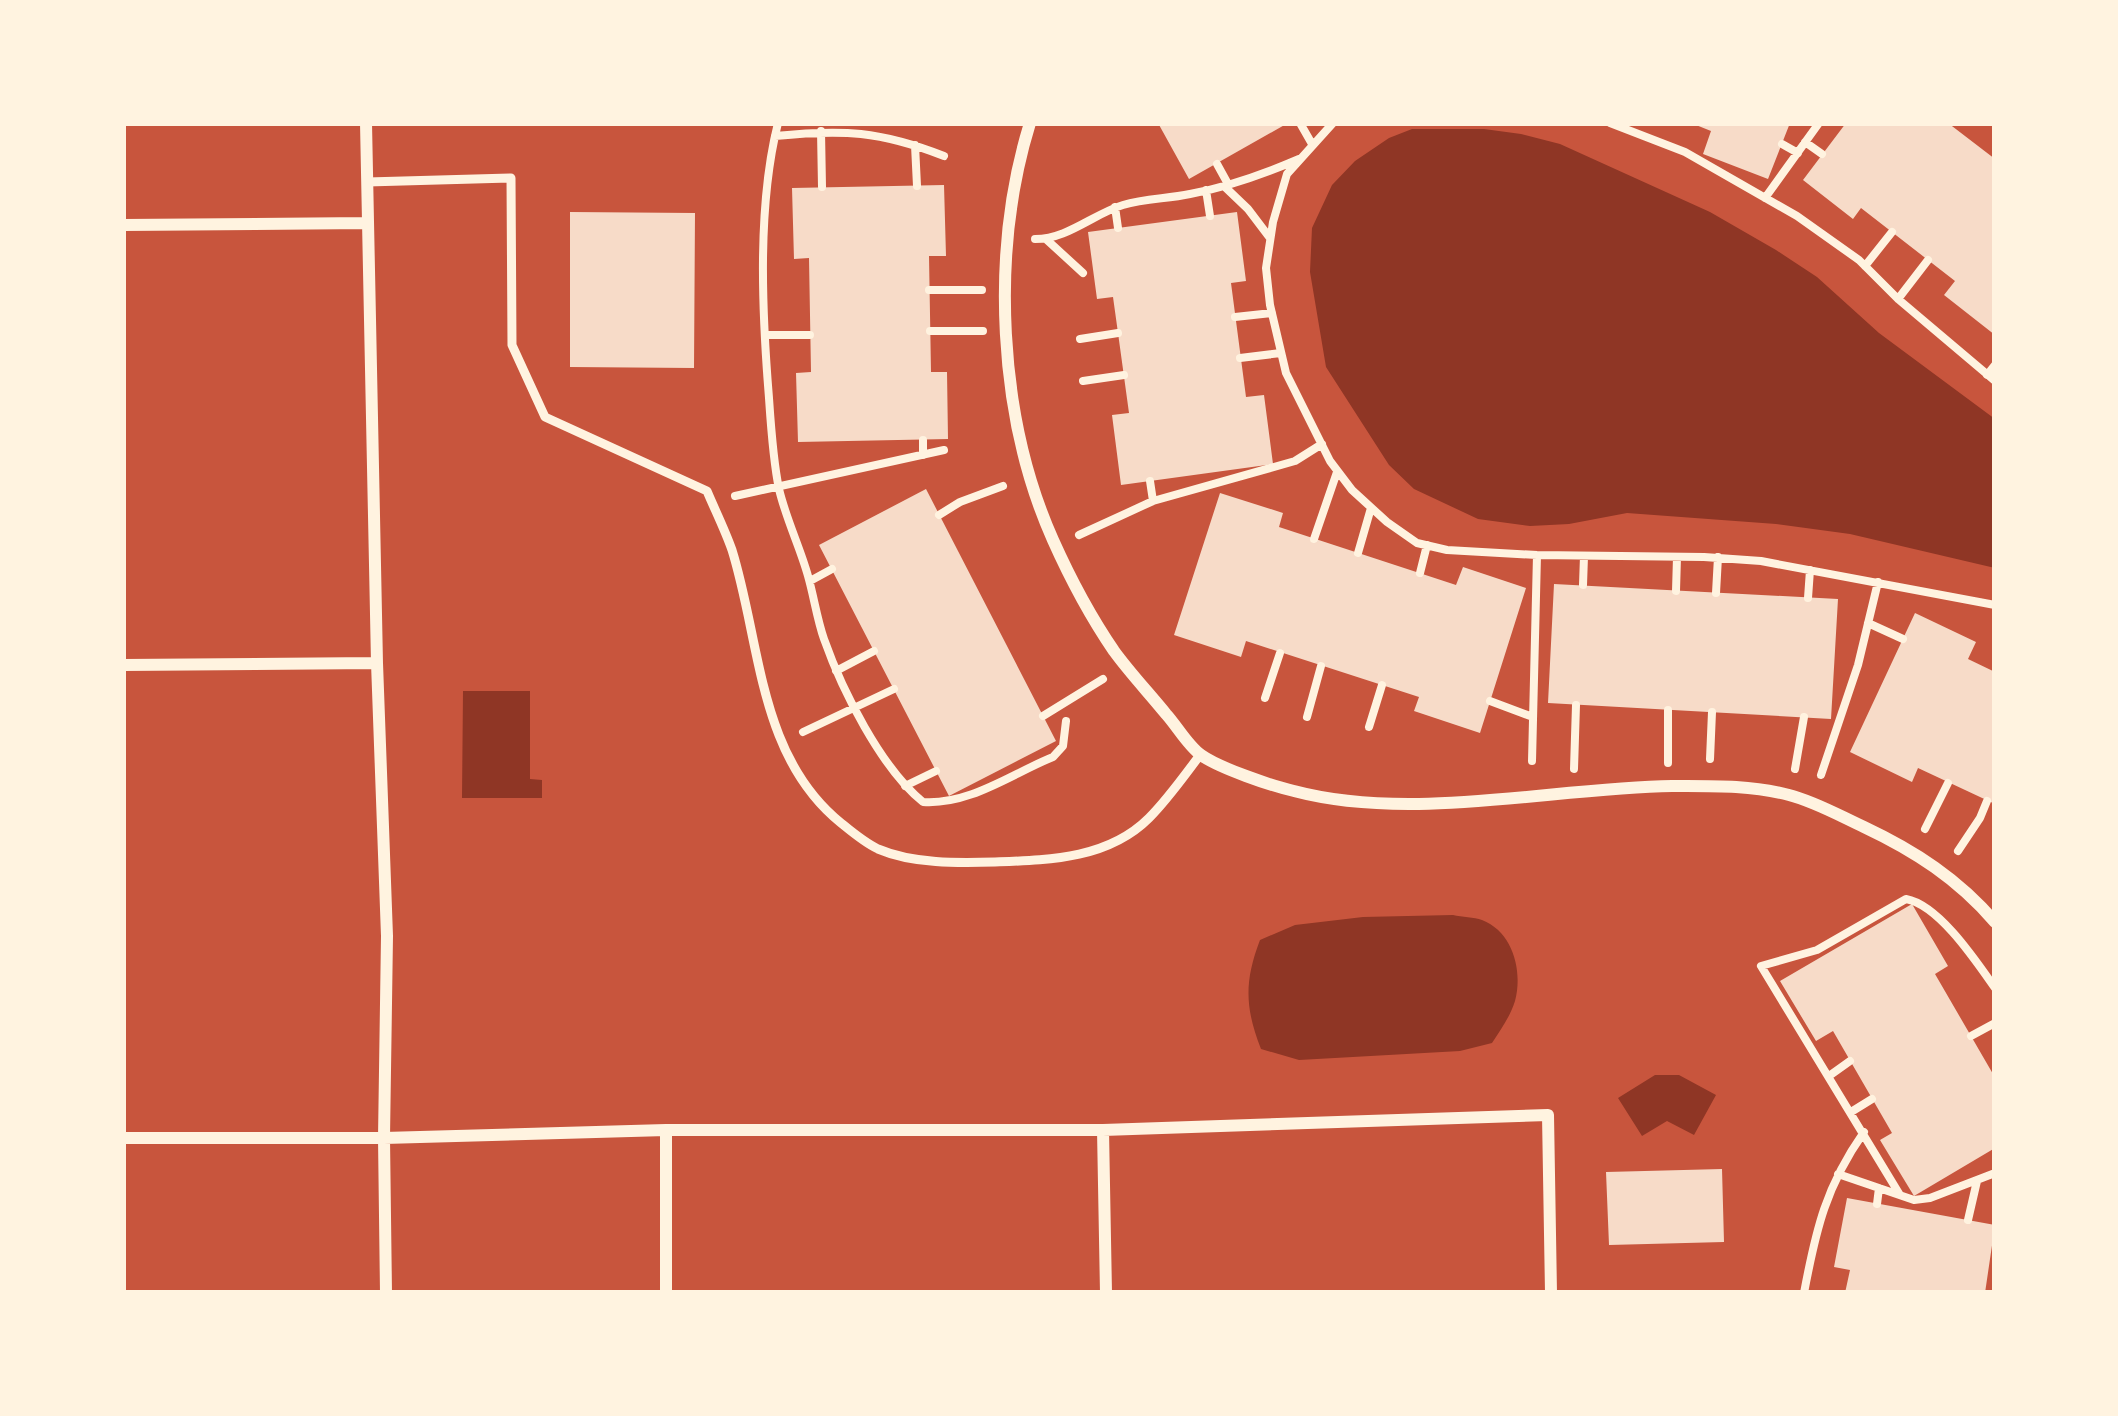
<svg xmlns="http://www.w3.org/2000/svg" width="2118" height="1416" viewBox="0 0 2118 1416" font-family="'Times New Roman',serif">
	<style>
		.water { fill: #8f3625 }
		.building { fill: #f7dbc8 }
		.lines { fill: none; stroke-linecap: round; stroke-linejoin: round }
		.path { stroke: #fff3e0; stroke-width: 8 }
		.service { stroke: #fff3e0; stroke-width: 9 }
		.minor { stroke: #fff3e0; stroke-width: 12 }
	</style>
	<rect width="100%" height="100%" fill="#c8553d"/>
	<!-- water -->
	<path class="water" d="M 1412,129 L 1484,129 L 1521,134 L 1560,144 L 1710,212 L 1776,250 L 1817,277 L 1879,333 L 1995,419 L 1995,568 L 1850,534 L 1776,524 L 1627,513 L 1569,524 L 1530,526 L 1478,519 L 1414,489 L 1389,465 L 1326,367 L 1310,272 L 1312,228 L 1332,185 L 1355,161 L 1389,138 Z
		M 463,691 L 530,691 L 530,779 L 542,780 L 542,798 L 462,798 Z
		M 1453,915 C 1462,917 1474,917 1482,920 C 1513,932 1523,971 1515,1001 C 1510,1017 1501,1029 1492,1043 L 1460,1051 L 1299,1060 L 1261,1049 C 1245,1008 1244,982 1260,940 L 1295,925 L 1363,917 Z
		M 1655,1075 L 1679,1075 L 1716,1095 L 1694,1135 L 1667,1121 L 1642,1136 L 1618,1098 Z"/>
	<!-- building -->
	<path class="building" d="M 1158,123 L 1288,123 L 1189,179 Z
		M 1691,123 L 1790,123 L 1768,179 L 1703,154 L 1711,131 Z
		M 1846,123 L 1948,123 L 1995,159 L 1995,335 L 1944,295 L 1955,281 L 1861,208 L 1853,219 L 1803,180 Z
		M 944,185 L 946,256 L 929,256 L 931,372 L 947,372 L 948,439 L 798,442 L 796,373 L 811,372 L 809,258 L 794,259 L 792,188 Z
		M 570,212 L 695,213 L 694,368 L 570,367 Z
		M 1237,212 L 1246,281 L 1231,283 L 1246,397 L 1264,395 L 1273,464 L 1121,485 L 1112,415 L 1129,413 L 1118,333 L 1113,297 L 1097,299 L 1088,232 Z
		M 926,489 L 1056,741 L 949,796 L 819,545 Z
		M 1220,493 L 1283,513 L 1279,527 L 1456,585 L 1463,567 L 1526,588 L 1480,733 L 1414,711 L 1419,697 L 1246,641 L 1241,657 L 1174,635 Z
		M 1554,584 L 1838,599 L 1831,719 L 1548,703 Z
		M 1915,613 L 1976,642 L 1968,659 L 1995,672 L 1995,804 L 1918,768 L 1912,782 L 1850,752 Z
		M 1912,904 L 1948,966 L 1935,974 L 1993,1074 L 1995,1072 L 1995,1148 L 1914,1196 L 1880,1140 L 1892,1133 L 1833,1031 L 1816,1041 L 1780,981 Z
		M 1722,1169 L 1724,1242 L 1609,1245 L 1606,1172 Z
		M 1847,1198 L 1995,1225 L 1985,1293 L 1845,1293 L 1850,1270 L 1834,1267 Z"/>
	<g class="lines">
		<!-- path -->
		<path class="path" d="M 778,123 C 757,206 762,312 769,398 C 771,428 773,460 779,489 C 786,519 800,547 808,576 C 814,597 817,619 824,639 C 842,690 881,768 923,802 C 970,805 1011,774 1053,757 L 1063,746 L 1066,721
			M 1300,123 L 1312,144
			M 1333,123 L 1287,174 L 1273,222 L 1266,268 L 1270,305 L 1286,373 L 1330,461 L 1352,490 L 1387,522 L 1417,543 L 1447,550 L 1537,555 L 1704,557 L 1761,561 L 1995,605
			M 1610,123 L 1685,152 L 1797,216 L 1859,260 L 1898,299 L 1995,381
			M 821,131 L 822,187
			M 775,136 C 843,129 880,131 944,156
			M 1805,142 L 1822,154
			M 1782,144 L 1798,153
			M 915,145 L 917,186
			M 1217,164 L 1228,184
			M 1225,187 L 1248,209 L 1270,238
			M 1206,190 L 1210,216
			M 1765,198 L 1819,123
			M 1115,207 L 1118,228
			M 1035,239 C 1068,239 1093,214 1123,205 C 1145,198 1167,199 1190,194 C 1228,187 1264,174 1299,159
			M 1047,240 L 1083,273
			M 1865,266 L 1892,232
			M 929,290 L 982,290
			M 1898,299 L 1928,260
			M 1235,317 L 1272,313
			M 930,331 L 983,331
			M 765,335 L 810,335
			M 1080,339 L 1118,333
			M 1240,358 L 1281,353
			M 1987,375 L 1995,365
			M 1083,381 L 1124,375
			M 923,440 L 923,455
			M 1150,481 L 1153,501
			M 735,496 L 944,450
			M 939,515 L 960,502 L 1003,486
			M 1079,535 L 1153,501 L 1295,461 L 1322,444
			M 1314,539 L 1337,472
			M 1358,553 L 1371,508
			M 1420,573 L 1427,545
			M 810,581 L 832,569
			M 1583,585 L 1584,556
			M 1676,591 L 1677,557
			M 1716,593 L 1718,557
			M 1808,598 L 1810,570
			M 1868,623 L 1903,639
			M 836,671 L 874,651
			M 1265,698 L 1280,653
			M 1490,701 L 1533,717
			M 1668,710 L 1668,763
			M 1043,716 L 1103,679
			M 1307,717 L 1321,666
			M 1369,727 L 1382,685
			M 803,732 L 894,689
			M 1710,759 L 1712,712
			M 1532,761 L 1537,555
			M 1574,769 L 1576,705
			M 1795,769 L 1804,717
			M 1821,775 L 1858,665 L 1878,582
			M 905,786 L 936,771
			M 1925,829 L 1948,783
			M 1958,851 L 1980,818 L 1987,801
			M 1971,1036 L 1995,1023
			M 1829,1076 L 1850,1061
			M 1851,1112 L 1872,1099
			M 1838,1174 L 1914,1200 L 1930,1198 L 1995,1173
			M 1900,1195 L 1761,966 L 1817,950 L 1906,899 C 1939,905 1976,961 1995,988
			M 1877,1204 L 1879,1188
			M 1968,1220 L 1977,1181
			M 1804,1293 C 1816,1229 1826,1186 1864,1132"/>
		<!-- service -->
		<path class="service" d="M 367,182 L 511,178 L 512,345 L 545,417 L 707,491 C 715,510 725,530 732,550 C 761,643 758,756 841,823 C 852,832 865,843 878,849 C 913,864 958,863 995,862 C 1049,860 1108,859 1149,818 C 1168,799 1184,776 1200,755"/>
		<!-- minor -->
		<path class="minor" d="M 366,123 L 377,663 L 387,936 L 384,1138 L 386,1293
			M 1030,123 C 990,252 998,417 1053,540 C 1070,578 1090,616 1114,651 C 1130,673 1149,693 1166,714 C 1177,726 1188,746 1201,755 C 1219,768 1272,786 1294,791 C 1411,822 1551,788 1672,786 C 1712,786 1751,785 1789,795 C 1816,802 1840,816 1864,827 C 1915,851 1958,879 1995,922
			M 123,225 L 368,223
			M 123,665 L 377,663
			M 666,1130 L 666,1293
			M 1103,1130 L 1106,1293
			M 123,1138 L 384,1138 L 666,1130 L 1103,1130 L 1548,1115 L 1551,1293"/>
	</g>
	<!-- border -->
	<rect width="2118" height="1416" fill="none" stroke="#fff3e0" stroke-width="252"/>
</svg>
